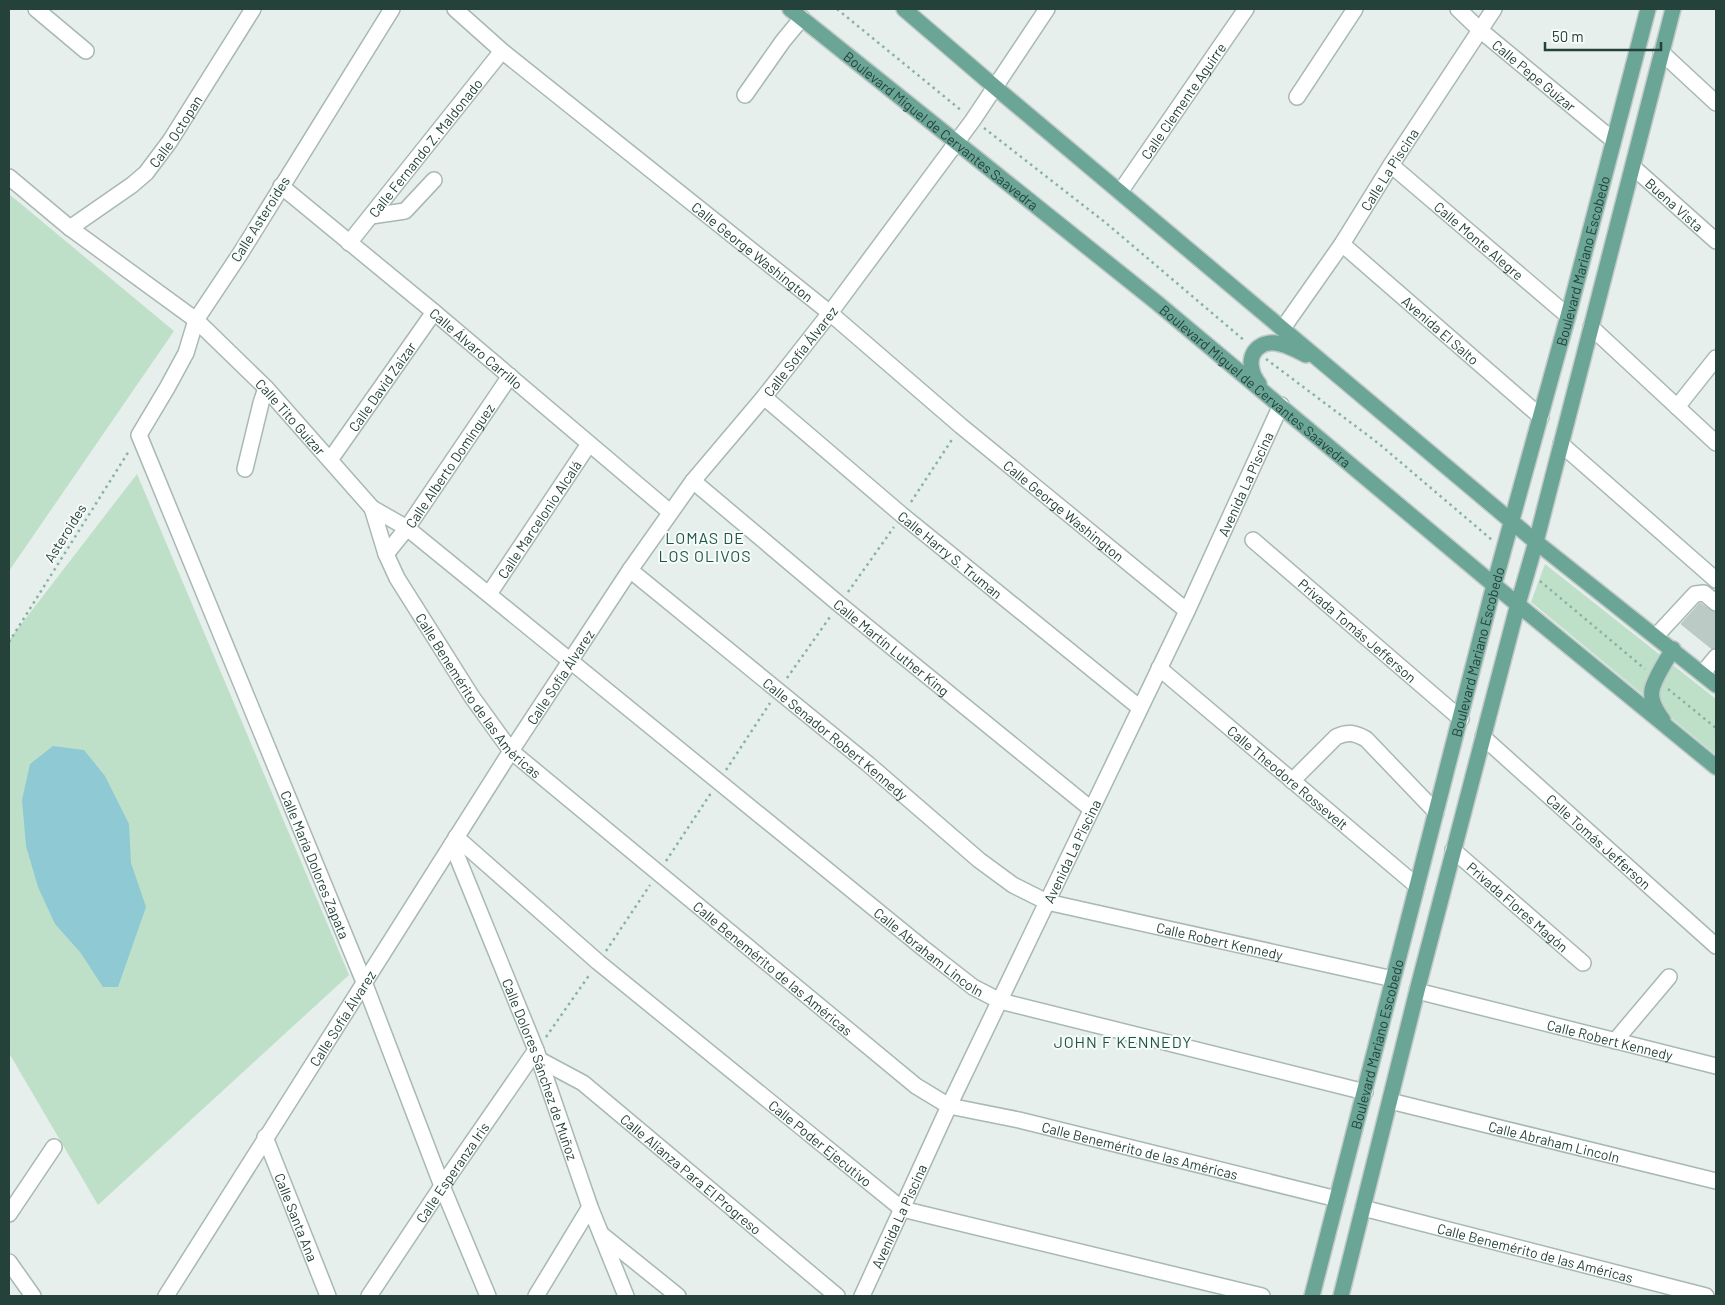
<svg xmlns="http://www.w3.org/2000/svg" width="1725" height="1305" viewBox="0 0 1725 1305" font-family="Barlow,sans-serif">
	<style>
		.green { fill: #bfe0c8 }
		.water { fill: #8ec9d4 }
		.building { fill: #bbcac4; stroke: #b8c9c2 }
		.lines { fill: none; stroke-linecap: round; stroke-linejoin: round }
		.minor-casing { stroke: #a8b8b2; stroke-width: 18 }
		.major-casing { stroke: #c2cac8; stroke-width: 18 }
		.path { stroke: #86b3a5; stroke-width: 2.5; stroke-dasharray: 2.5 4; stroke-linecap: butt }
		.minor { stroke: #fff; stroke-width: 15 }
		.major { stroke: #6aa596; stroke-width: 15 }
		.labels { text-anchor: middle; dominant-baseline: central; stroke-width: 4; stroke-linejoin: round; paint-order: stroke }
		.street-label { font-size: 14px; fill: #24423a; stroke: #f7fbf9 }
		.quarter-label { font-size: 16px; letter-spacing: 1px; fill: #1f5548; stroke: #f7fbf9 }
	</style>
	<rect width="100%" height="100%" fill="#e6efeb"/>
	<!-- green -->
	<path class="green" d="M 9,194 L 174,331 L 9,571 Z
		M 137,474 L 349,975 L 98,1205 L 9,1053 L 9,640 Z
		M 1545,564 L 1716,699 L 1716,755 L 1531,602 Z"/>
	<!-- water -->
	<path class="water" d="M 53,746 L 84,750 L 105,776 L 129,824 L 131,863 L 146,907 L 118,987 L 103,987 L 80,952 L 55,924 L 38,887 L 26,846 L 22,800 L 30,764 Z"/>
	<!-- building -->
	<path class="building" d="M 1700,603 L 1710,610 L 1716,612 L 1716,648 L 1712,649 L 1681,624 Z"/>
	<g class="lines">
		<!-- minor casing -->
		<g class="minor-casing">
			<g id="minor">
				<path d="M 36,9 L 86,51"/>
				<path id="s1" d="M 392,9 L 240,254 L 196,320 L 186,353 L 167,388 L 139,435 L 364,982 L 442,1186 L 488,1296"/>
				<path id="s2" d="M 455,9 L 502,51 L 830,313 L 961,426 L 1187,611"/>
				<path id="s3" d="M 1458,9 L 1480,30 L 1613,140"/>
				<path d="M 1661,52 L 1716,103"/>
				<path d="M 745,95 L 783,41 L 802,18"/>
				<path d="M 1297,97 L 1355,9"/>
				<path id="s4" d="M 1391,165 L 1568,316"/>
				<path id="s5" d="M 1633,167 L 1716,241"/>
				<path id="s6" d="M 9,177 L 70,228 L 196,320 L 266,388 L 372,508 L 407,528 L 923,948 L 973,987 L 1000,1001 L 1365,1092"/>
				<path id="s7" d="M 281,186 L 434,312 L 670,512"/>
				<path id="s8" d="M 1120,192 L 1246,9"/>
				<path d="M 371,216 L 405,211 L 434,180"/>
				<path id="s9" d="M 70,228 L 132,185 L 146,173 L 170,141 L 253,9"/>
				<path id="s10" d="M 349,243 L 502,51"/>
				<path id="s11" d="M 1342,244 L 1541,417"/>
				<path d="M 1591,327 L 1716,443"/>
				<path id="s12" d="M 1283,328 L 1342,244 L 1391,165 L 1494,9"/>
				<path id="s13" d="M 764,397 L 902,515 L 1140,708"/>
				<path d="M 1677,407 L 1716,358"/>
				<path d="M 1561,444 L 1716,580"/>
				<path id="s14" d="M 330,460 L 434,312"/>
				<path d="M 245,469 L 261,403 L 266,388"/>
				<path id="s15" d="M 693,481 L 839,604 L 1091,809"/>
				<path id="s16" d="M 372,508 L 386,554 L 397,578 L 472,697 L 511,751 L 916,1086 L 949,1106 L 1019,1120 L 1337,1199"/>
				<path id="s17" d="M 1253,540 L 1461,719"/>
				<path id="s18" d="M 386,554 L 407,528 L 510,376"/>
				<path id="s19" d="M 630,570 L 868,764 L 979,860 L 1013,885 L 1047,902 L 1393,979"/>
				<path id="s20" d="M 489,594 L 589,444"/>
				<path d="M 1656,636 L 1695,594 L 1704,593 L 1716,603"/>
				<path id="s21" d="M 1159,668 L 1417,886"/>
				<path d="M 1703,673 L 1716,657"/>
				<path id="s22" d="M 1483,737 L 1716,946"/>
				<path d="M 1292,781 L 1336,737 C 1348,731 1355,733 1366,739 L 1436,812"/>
				<path id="s23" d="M 456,837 L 598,962 L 902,1209 L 1262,1296"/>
				<path id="s24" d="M 452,844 L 536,1050 L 590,1207 L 626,1296"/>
				<path id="s25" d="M 1453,850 L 1583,963"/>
				<path id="s26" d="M 1417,991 L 1716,1066"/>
				<path d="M 1615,1041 L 1669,977"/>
				<path id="s27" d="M 540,1060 L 583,1083 L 837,1296"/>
				<path id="s28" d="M 1390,1101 L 1716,1181"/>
				<path id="s29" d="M 265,1137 L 328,1296"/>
				<path id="s30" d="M 1363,1208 L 1706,1296"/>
				<path d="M 9,1214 L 54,1147"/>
				<path d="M 601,1234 L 678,1296"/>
				<path d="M 9,1262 L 33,1296"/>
				<path id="s31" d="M 166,1296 L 511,751 L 630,570 L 693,481 L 764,397 L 830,313 L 973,120 L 1047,9"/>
				<path id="s32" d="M 369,1296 L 442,1186 L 536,1050"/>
				<path d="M 536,1296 L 590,1207"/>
				<path id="s33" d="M 862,1296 L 949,1106 L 1187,611 L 1281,405"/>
			</g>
		</g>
		<!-- major casing -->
		<g class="major-casing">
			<g id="major">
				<path id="s34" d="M 790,9 L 1156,302 L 1494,585 L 1716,767"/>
				<path d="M 904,9 L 996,88 L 1536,542 L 1716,685"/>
				<path d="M 1259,384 C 1256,380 1253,375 1252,370 C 1247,351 1263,339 1280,344 C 1289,346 1298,351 1306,355"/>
				<path d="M 1663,720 C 1657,712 1650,700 1652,690 C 1654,679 1667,659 1673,649"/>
				<path id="s35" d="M 1312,1296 L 1494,585 L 1568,316 L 1648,9"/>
				<path d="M 1341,1296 L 1417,991 L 1518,604 L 1536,542 L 1673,9"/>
			</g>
		</g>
		<!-- path -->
		<path class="path" d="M 837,9 L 962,111
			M 984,128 L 1106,223 L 1245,341
			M 1266,359 L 1378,443 L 1492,540
			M 911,502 L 953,438
			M 1540,581 L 1645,669
			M 848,592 L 894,527
			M 9,642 L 129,451
			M 787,678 L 830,617
			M 1668,689 L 1716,728
			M 726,770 L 770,703
			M 666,861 L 711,793
			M 606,951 L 650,885
			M 546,1037 L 590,974"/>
		<!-- minor -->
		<use href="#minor" class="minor"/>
		<!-- major -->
		<use href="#major" class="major"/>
	</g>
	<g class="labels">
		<!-- street labels -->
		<g class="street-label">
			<text stroke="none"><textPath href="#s3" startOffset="101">Calle Pepe Guízar</textPath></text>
			<text stroke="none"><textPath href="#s8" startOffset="111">Calle Clemente Aguirre</textPath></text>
			<text stroke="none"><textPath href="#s34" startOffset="194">Boulevard Miguel de Cervantes Saavedra</textPath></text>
			<text stroke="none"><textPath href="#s9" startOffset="145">Calle Octopan</textPath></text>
			<text stroke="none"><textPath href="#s10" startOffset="122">Calle Fernando Z. Maldonado</textPath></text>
			<text stroke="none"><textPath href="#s12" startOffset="191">Calle La Piscina</textPath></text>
			<text stroke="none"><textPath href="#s5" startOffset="56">Buena Vista</textPath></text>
			<text transform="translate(260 219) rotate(-58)">Calle Asteroides</text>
			<text stroke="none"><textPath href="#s4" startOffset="116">Calle Monte Alegre</textPath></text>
			<text stroke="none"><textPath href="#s2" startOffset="384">Calle George Washington</textPath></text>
			<text stroke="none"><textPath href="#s35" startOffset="1070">Boulevard Mariano Escobedo</textPath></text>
			<text stroke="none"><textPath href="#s11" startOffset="131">Avenida El Salto</textPath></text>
			<text stroke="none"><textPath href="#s7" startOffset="254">Calle Álvaro Carrillo</textPath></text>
			<text stroke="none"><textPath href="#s31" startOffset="1139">Calle Sofía Álvarez</textPath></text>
			<text stroke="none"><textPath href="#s34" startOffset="599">Boulevard Miguel de Cervantes Saavedra</textPath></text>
			<text stroke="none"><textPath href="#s14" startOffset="90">Calle David Zaizar</textPath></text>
			<text stroke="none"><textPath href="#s6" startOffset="371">Calle Tito Guízar</textPath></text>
			<text stroke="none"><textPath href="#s18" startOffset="109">Calle Alberto Domínguez</textPath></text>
			<text stroke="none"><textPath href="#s33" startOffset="898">Avenida La Piscina</textPath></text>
			<text stroke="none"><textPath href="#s2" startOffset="789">Calle George Washington</textPath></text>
			<text stroke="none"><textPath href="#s20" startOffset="90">Calle Marcelonio Alcalá</textPath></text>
			<text transform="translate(65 533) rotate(-58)">Asteroides</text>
			<text stroke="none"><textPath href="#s13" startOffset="244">Calle Harry S. Truman</textPath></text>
			<text stroke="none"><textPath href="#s17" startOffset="138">Privada Tomás Jefferson</textPath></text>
			<text stroke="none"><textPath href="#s15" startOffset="259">Calle Martín Luther King</textPath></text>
			<text stroke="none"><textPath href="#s35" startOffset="665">Boulevard Mariano Escobedo</textPath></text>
			<text stroke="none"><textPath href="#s31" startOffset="734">Calle Sofía Álvarez</textPath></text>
			<text stroke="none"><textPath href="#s16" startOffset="218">Calle Benemérito de las Américas</textPath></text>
			<text stroke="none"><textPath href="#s19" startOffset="266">Calle Senador Robert Kennedy</textPath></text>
			<text stroke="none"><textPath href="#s21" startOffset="169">Calle Theodore Rossevelt</textPath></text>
			<text stroke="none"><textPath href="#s22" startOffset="156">Calle Tomás Jefferson</textPath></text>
			<text stroke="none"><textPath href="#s33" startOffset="492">Avenida La Piscina</textPath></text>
			<text stroke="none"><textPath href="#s1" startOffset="961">Calle María Dolores Zapata</textPath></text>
			<text stroke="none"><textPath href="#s25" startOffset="86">Privada Flores Magón</textPath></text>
			<text stroke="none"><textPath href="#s19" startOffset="711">Calle Robert Kennedy</textPath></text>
			<text stroke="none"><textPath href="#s6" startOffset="1206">Calle Abraham Lincoln</textPath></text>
			<text stroke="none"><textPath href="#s16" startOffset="622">Calle Benemérito de las Américas</textPath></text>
			<text stroke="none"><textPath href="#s31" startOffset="329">Calle Sofía Álvarez</textPath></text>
			<text stroke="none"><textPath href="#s26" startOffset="199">Calle Robert Kennedy</textPath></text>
			<text stroke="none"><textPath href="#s35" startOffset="260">Boulevard Mariano Escobedo</textPath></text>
			<text stroke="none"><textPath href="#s24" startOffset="242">Calle Dolores Sánchez de Muñoz</textPath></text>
			<text stroke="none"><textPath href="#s28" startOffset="169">Calle Abraham Lincoln</textPath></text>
			<text stroke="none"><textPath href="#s23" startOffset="476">Calle Poder Ejecutivo</textPath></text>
			<text stroke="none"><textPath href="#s16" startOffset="1042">Calle Benemérito de las Américas</textPath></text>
			<text stroke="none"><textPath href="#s32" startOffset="149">Calle Esperanza Iris</textPath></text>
			<text stroke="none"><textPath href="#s27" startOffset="190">Calle Alianza Para El Progreso</textPath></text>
			<text stroke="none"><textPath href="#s29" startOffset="86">Calle Santa Ana</textPath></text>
			<text stroke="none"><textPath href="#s33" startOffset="88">Avenida La Piscina</textPath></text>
			<text stroke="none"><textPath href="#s30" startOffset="178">Calle Benemérito de las Américas</textPath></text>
		</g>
		<!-- quarter labels -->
		<g class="quarter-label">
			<text x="705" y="537">LOMAS DE<tspan x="705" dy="18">LOS OLIVOS</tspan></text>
			<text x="1123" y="1041">JOHN F KENNEDY</text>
		</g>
	</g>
	<!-- border -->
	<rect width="1725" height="1305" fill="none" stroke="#24423a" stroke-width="20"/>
	<!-- scale -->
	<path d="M1545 42v8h116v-8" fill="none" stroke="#24423a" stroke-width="2.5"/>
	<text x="1552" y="42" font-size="15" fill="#24423a" stroke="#f7fbf9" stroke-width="4" paint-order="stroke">50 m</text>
</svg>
